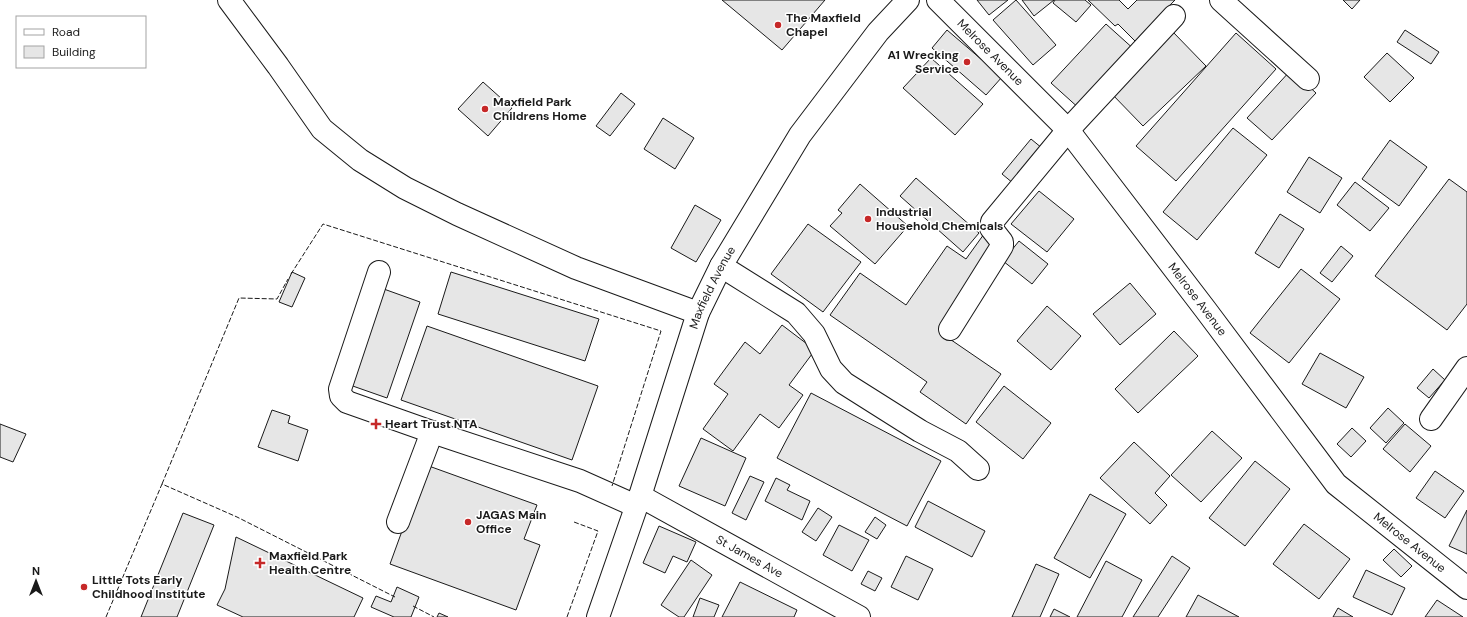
<svg xmlns="http://www.w3.org/2000/svg" width="1467" height="617" viewBox="0 0 1467 617" font-family="'DM Sans',sans-serif">
	<style>
		.building { fill: #e6e6e6; stroke: #1a1a1a }
		.lines { fill: none; stroke-linecap: round; stroke-linejoin: round }
		.minor-casing { stroke: #1a1a1a; stroke-width: 24 }
		.major-casing { stroke: #1a1a1a; stroke-width: 24 }
		.minor { stroke: #fff; stroke-width: 22 }
		.major { stroke: #fff; stroke-width: 22 }
		.fence { stroke: #1a1a1a; stroke-width: 1; stroke-dasharray: 5 2; stroke-linecap: butt }
		.poi-dot { fill: #c62828; stroke: #fff; stroke-width: 1.5 }
		.labels { text-anchor: middle; dominant-baseline: central; stroke-width: 3; stroke-linejoin: round; paint-order: stroke }
		.poi-label { font-size: 12px; font-weight: bold; fill: #1a1a1a; stroke: #fff; text-anchor: start }
		.street-label { font-size: 12px; fill: #1a1a1a; stroke: #fff }
	</style>
	<rect width="100%" height="100%" fill="#fff"/>
	<!-- building -->
	<path class="building" d="M 722,0 L 825,0 L 782,50 Z
		M 977,0 L 1008,0 L 989,15 Z
		M 1016,0 L 1056,45 L 1033,65 L 993,20 Z
		M 1022,0 L 1054,0 L 1034,16 Z
		M 1055,0 L 1085,0 L 1091,5 L 1076,22 L 1053,3 Z
		M 1088,0 L 1119,0 L 1128,9 L 1137,0 L 1175,0 L 1135,41 L 1118,24 L 1115,26 Z
		M 1343,0 L 1360,0 L 1352,9 Z
		M 1106,24 L 1136,51 L 1081,110 L 1051,83 Z
		M 947,30 L 1002,77 L 986,95 L 932,48 Z
		M 1405,30 L 1439,52 L 1431,64 L 1397,42 Z
		M 1172,31 L 1206,66 L 1143,126 L 1109,91 Z
		M 1236,33 L 1276,69 L 1176,181 L 1136,146 Z
		M 1387,53 L 1414,78 L 1390,102 L 1364,77 Z
		M 931,58 L 983,104 L 955,135 L 903,88 Z
		M 1291,70 L 1316,93 L 1272,140 L 1247,118 Z
		M 483,82 L 512,108 L 488,136 L 458,109 Z
		M 621,93 L 635,104 L 610,136 L 596,126 Z
		M 663,118 L 694,138 L 675,169 L 644,149 Z
		M 1233,128 L 1267,155 L 1197,240 L 1163,212 Z
		M 1031,139 L 1048,153 L 1019,188 L 1002,174 Z
		M 1390,140 L 1427,167 L 1399,206 L 1362,179 Z
		M 1309,157 L 1342,178 L 1320,213 L 1287,192 Z
		M 916,178 L 979,233 L 963,252 L 900,196 Z
		M 1449,179 L 1467,192 L 1467,304 L 1447,330 L 1375,276 Z
		M 1355,182 L 1389,208 L 1370,231 L 1337,205 Z
		M 860,184 L 908,226 L 875,264 L 830,226 L 842,213 L 838,210 Z
		M 1039,191 L 1074,219 L 1047,252 L 1011,224 Z
		M 695,205 L 721,220 L 696,262 L 671,248 Z
		M 1280,214 L 1304,229 L 1279,268 L 1255,253 Z
		M 808,224 L 861,262 L 823,312 L 771,274 Z
		M 984,234 L 1000,245 L 941,333 L 1001,374 L 966,424 L 920,392 L 927,382 L 830,315 L 860,273 L 906,305 L 947,246 L 966,259 Z
		M 1019,241 L 1048,264 L 1032,284 L 1003,261 Z
		M 1341,246 L 1353,256 L 1332,282 L 1320,273 Z
		M 1301,269 L 1340,299 L 1289,363 L 1250,333 Z
		M 292,272 L 305,278 L 292,307 L 279,302 Z
		M 451,272 L 599,319 L 585,361 L 438,314 Z
		M 1130,283 L 1156,314 L 1120,345 L 1093,314 Z
		M 381,288 L 420,302 L 387,398 L 347,384 Z
		M 1047,306 L 1081,336 L 1051,370 L 1017,341 Z
		M 782,325 L 815,350 L 789,385 L 803,395 L 779,428 L 760,414 L 733,451 L 703,429 L 728,394 L 714,384 L 745,342 L 760,354 Z
		M 427,326 L 598,386 L 572,460 L 401,400 Z
		M 1174,331 L 1198,356 L 1138,413 L 1115,389 Z
		M 1320,353 L 1364,377 L 1346,408 L 1302,384 Z
		M 1433,369 L 1445,380 L 1429,398 L 1417,388 Z
		M 1004,386 L 1051,423 L 1023,459 L 976,422 Z
		M 811,393 L 941,461 L 907,526 L 777,458 Z
		M 1388,408 L 1404,423 L 1386,443 L 1370,428 Z
		M 272,410 L 290,416 L 288,423 L 308,430 L 298,461 L 258,447 Z
		M 0,424 L 26,434 L 13,462 L 0,457 Z
		M 1405,424 L 1431,446 L 1410,472 L 1383,449 Z
		M 1352,428 L 1366,441 L 1351,457 L 1337,444 Z
		M 1212,431 L 1242,458 L 1201,502 L 1171,475 Z
		M 701,438 L 746,458 L 725,506 L 679,486 Z
		M 1134,442 L 1170,476 L 1155,493 L 1167,505 L 1150,524 L 1100,478 Z
		M 1255,461 L 1290,489 L 1245,546 L 1209,518 Z
		M 426,465 L 537,505 L 524,539 L 540,545 L 516,610 L 390,564 Z
		M 1435,471 L 1464,491 L 1445,518 L 1416,498 Z
		M 750,476 L 764,482 L 746,520 L 732,513 Z
		M 776,478 L 790,485 L 787,490 L 810,501 L 802,520 L 765,501 Z
		M 1090,494 L 1126,514 L 1090,578 L 1054,558 Z
		M 928,501 L 985,531 L 972,557 L 915,527 Z
		M 818,508 L 832,517 L 816,541 L 802,532 Z
		M 1467,510 L 1467,554 L 1449,546 Z
		M 183,513 L 214,525 L 177,617 L 141,617 Z
		M 875,517 L 886,525 L 877,539 L 865,532 Z
		M 1304,524 L 1350,559 L 1319,599 L 1273,564 Z
		M 839,525 L 869,540 L 852,571 L 823,555 Z
		M 659,526 L 696,542 L 687,562 L 673,556 L 665,573 L 643,563 Z
		M 236,537 L 363,598 L 354,617 L 243,617 L 217,605 L 225,589 Z
		M 1394,549 L 1412,566 L 1401,577 L 1383,560 Z
		M 906,556 L 933,569 L 918,600 L 891,587 Z
		M 1172,556 L 1190,568 L 1158,617 L 1133,617 Z
		M 691,560 L 712,575 L 684,617 L 679,617 L 661,605 Z
		M 1106,561 L 1142,580 L 1122,617 L 1077,617 Z
		M 1036,564 L 1059,574 L 1040,617 L 1012,617 Z
		M 1366,570 L 1405,588 L 1392,615 L 1353,597 Z
		M 868,571 L 882,578 L 875,591 L 861,584 Z
		M 740,582 L 797,610 L 794,617 L 722,617 Z
		M 397,587 L 419,597 L 411,617 L 394,617 L 371,607 L 376,596 L 391,602 Z
		M 1198,595 L 1239,617 L 1186,617 Z
		M 700,598 L 719,605 L 714,617 L 693,617 Z
		M 1437,600 L 1463,617 L 1425,617 Z
		M 1338,608 L 1353,617 L 1333,617 Z
		M 1054,609 L 1070,617 L 1050,617 Z
		M 439,613 L 448,617 L 437,617 Z"/>
	<g class="lines">
		<!-- minor casing -->
		<g class="minor-casing">
			<g id="minor">
				<path d="M 229,0 L 278,66 L 322,129 L 360,160 L 405,188 L 457,214 L 576,268 L 698,313"/>
				<path id="s1" d="M 938,0 L 1068,130 L 1205,309 L 1336,484 L 1467,588"/>
				<path d="M 1221,0 L 1308,79"/>
				<path d="M 721,266 L 796,313 L 814,334 L 831,369 L 844,383 L 920,431 L 958,451 L 978,469"/>
				<path d="M 379,272 L 340,389 L 341,396 L 347,402 L 432,432 L 580,481 L 636,506"/>
				<path d="M 950,329 L 1002,246 L 1002,242 L 991,228 L 992,222 L 1068,130 L 1174,16"/>
				<path d="M 1431,419 L 1467,368"/>
				<path id="s2" d="M 640,496 L 859,617"/>
				<path d="M 398,522 L 432,432"/>
			</g>
		</g>
		<!-- major casing -->
		<g class="major-casing">
			<g id="major">
				<path id="s3" d="M 598,617 L 640,496 L 698,313 L 721,266 L 800,135 L 878,32 L 908,0"/>
			</g>
		</g>
		<!-- minor -->
		<use href="#minor" class="minor"/>
		<!-- major -->
		<use href="#major" class="major"/>
		<!-- fence -->
		<path class="fence" d="M 291,274 L 323,224 L 661,331 L 612,486
			M 162,484 L 239,298 L 277,299 L 288,279
			M 413,606 L 434,617
			M 106,617 L 162,484 L 237,517 L 395,597
			M 567,617 L 598,531 L 574,522"/>
	</g>
	<!-- markers -->
	<g class="poi-dot">
		<circle cx="778" cy="25" r="4"/>
		<circle cx="967" cy="62" r="4"/>
		<circle cx="485" cy="109" r="4"/>
		<circle cx="868" cy="219" r="4"/>
		<path d="M374 418h4v4h4v4h-4v4h-4v-4h-4v-4h4z"/>
		<circle cx="468" cy="522" r="4"/>
		<path d="M258 557h4v4h4v4h-4v4h-4v-4h-4v-4h4z"/>
		<circle cx="84" cy="587" r="4"/>
	</g>
	<g class="labels">
		<!-- poi labels -->
		<g class="poi-label">
			<text x="786" y="18">The Maxfield<tspan x="786" dy="14">Chapel</tspan></text>
			<text x="959" y="55" text-anchor="end">A1 Wrecking<tspan x="959" dy="14">Service</tspan></text>
			<text x="493" y="102">Maxfield Park<tspan x="493" dy="14">Childrens Home</tspan></text>
			<text x="876" y="212">Industrial<tspan x="876" dy="14">Household Chemicals</tspan></text>
			<text x="385" y="424">Heart Trust NTA</text>
			<text x="476" y="515">JAGAS Main<tspan x="476" dy="14">Office</tspan></text>
			<text x="269" y="556">Maxfield Park<tspan x="269" dy="14">Health Centre</tspan></text>
			<text x="92" y="580">Little Tots Early<tspan x="92" dy="14">Childhood Institute</tspan></text>
		</g>
		<!-- street labels -->
		<g class="street-label">
			<text stroke="none"><textPath href="#s1" startOffset="74">Melrose Avenue</textPath></text>
			<text stroke="none"><textPath href="#s3" startOffset="349">Maxfield Avenue</textPath></text>
			<text stroke="none"><textPath href="#s1" startOffset="397">Melrose Avenue</textPath></text>
			<text stroke="none"><textPath href="#s1" startOffset="722">Melrose Avenue</textPath></text>
			<text stroke="none"><textPath href="#s2" startOffset="125">St James Ave</textPath></text>
		</g>
	</g>
	<!-- legend -->
	<rect x="16" y="16" width="130" height="52" fill="#ffffff" stroke="#a3a3a3"/>
	<rect x="24" y="29" width="20" height="6" fill="#ffffff" stroke="#a3a3a3"/>
	<text x="52" y="36" font-size="12" fill="#1a1a1a">Road</text>
	<rect x="24" y="46" width="20" height="12" fill="#e6e6e6" stroke="#a3a3a3"/>
	<text x="52" y="56" font-size="12" fill="#1a1a1a">Building</text>
	<!-- north arrow -->
	<g transform="translate(36 581)" stroke="#ffffff" stroke-width="3" paint-order="stroke">
	<path d="M0-3L7 15L0 10L-7 15Z" fill="#1a1a1a"/>
	<text y="-6" font-size="11" font-weight="bold" text-anchor="middle" fill="#1a1a1a">N</text>
	</g>
</svg>
